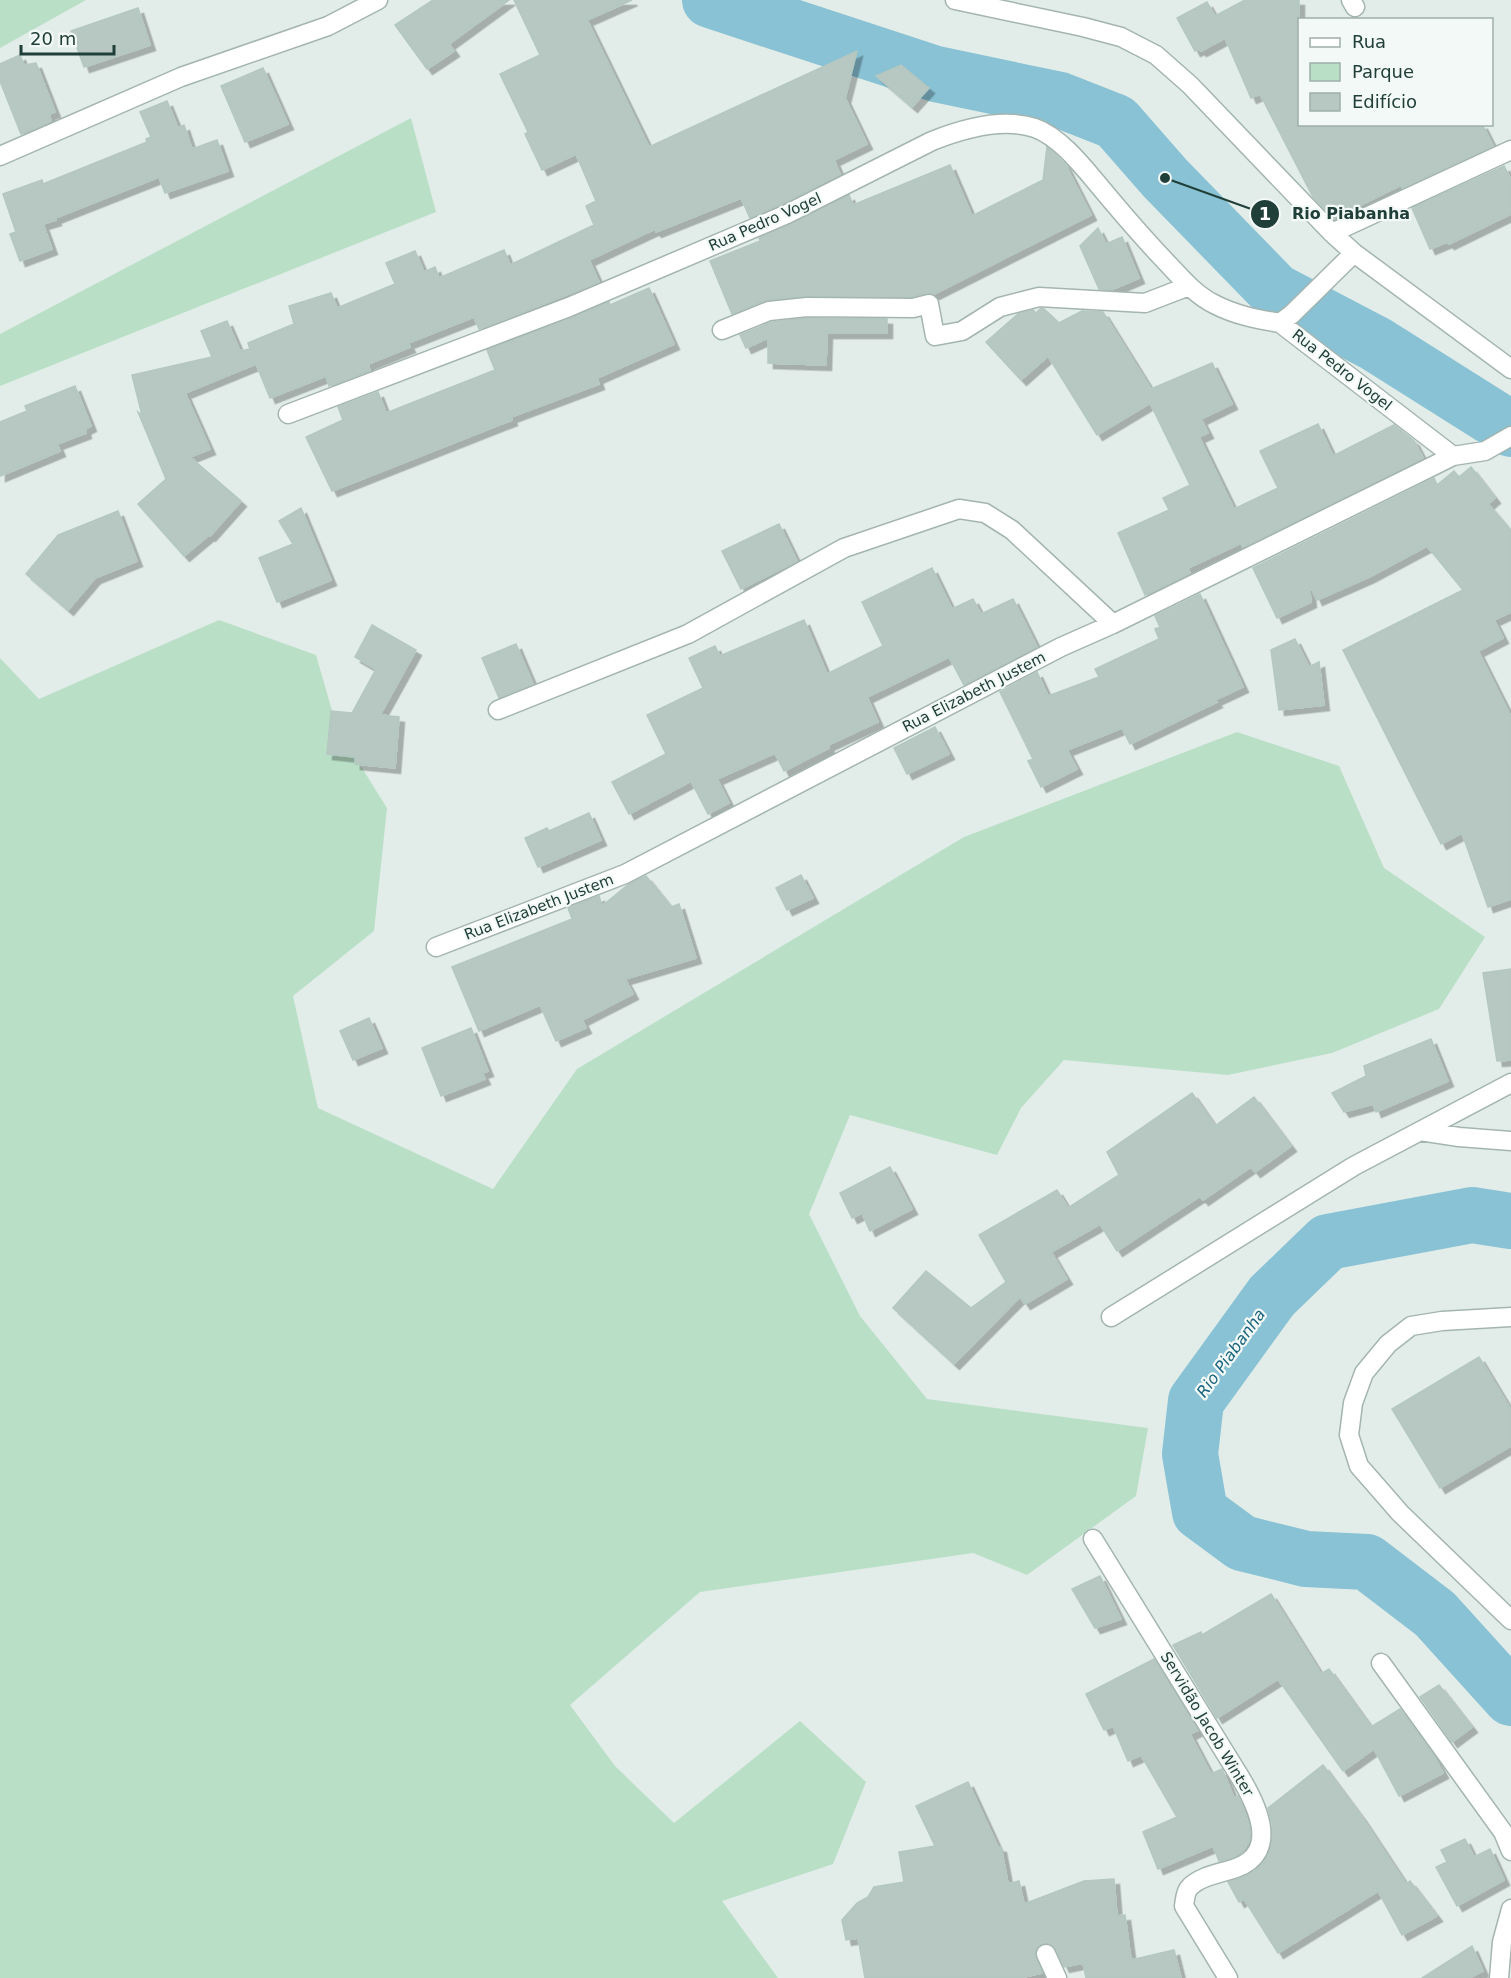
<svg xmlns="http://www.w3.org/2000/svg" width="1511" height="1978" viewBox="0 0 1511 1978" font-family="'DejaVu Sans',sans-serif">
	<style>
		.green { fill: #badfc7 }
		.lines { fill: none; stroke-linecap: round; stroke-linejoin: round }
		.river { stroke: #88c2d4; stroke-width: 56 }
		.building { fill: #b7c8c2; stroke: #b4c7c1; stroke-width: 1.5; filter: url(#shadow) }
		.minor-casing { stroke: #a4b5b1; stroke-width: 21 }
		.minor { stroke: #fff; stroke-width: 18 }
		.labels { text-anchor: middle; dominant-baseline: central; stroke-width: 4.5; stroke-linejoin: round; paint-order: stroke }
		.street-label { font-size: 15px; fill: #213f39; stroke: #f3f9f6 }
		.water-label { font-size: 16px; font-style: italic; fill: #19647d; stroke: #f3f9f6 }
		.leader { fill: none; stroke: #213f39; stroke-width: 2 }
		.callout-dot { fill: #213f39; stroke: #f3f9f6; stroke-width: 2 }
		.mark-label { font-size: 18px; text-anchor: middle; font-weight: bold; fill: #fff }
		.callout-label { font-size: 16px; text-anchor: middle; font-weight: bold; fill: #213f39; stroke: #f3f9f6; stroke-width: 4.5; stroke-linejoin: round; paint-order: stroke }
	</style>
	<defs>
		<filter id="shadow"><feDropShadow dx="5.5" dy="5.5" stdDeviation="0" flood-color="#0004"/></filter>
	</defs>
	<rect width="100%" height="100%" fill="#e2ede9"/>
	<!-- green -->
	<path class="green" d="M 0,0 L 86,0 L 0,48 Z
		M 411,118 L 436,212 L 0,386 L 0,334 Z
		M 219,620 L 316,655 L 337,728 L 387,808 L 374,931 L 293,996 L 318,1108 L 493,1189 L 577,1069 L 964,837 L 1237,732 L 1339,766 L 1384,868 L 1485,937 L 1439,1009 L 1332,1053 L 1228,1075 L 1064,1060 L 1021,1108 L 997,1155 L 850,1115 L 809,1214 L 860,1316 L 927,1399 L 1148,1428 L 1136,1496 L 1027,1575 L 973,1553 L 700,1592 L 570,1705 L 615,1766 L 674,1823 L 800,1721 L 866,1782 L 833,1864 L 722,1901 L 778,1978 L 0,1978 L 0,658 L 39,699 Z"/>
	<g class="lines">
		<!-- river -->
		<path class="river" d="M 710,0 L 936,74 L 1060,100 L 1116,122 L 1165,178 L 1275,291 L 1376,344 L 1511,429
			M 1511,1221 L 1472,1215 L 1328,1242 L 1272,1296 L 1196,1401 L 1190,1454 L 1200,1512 L 1242,1543 L 1306,1559 L 1367,1562 L 1435,1614 L 1511,1698"/>
	</g>
	<!-- building -->
	<path class="building" d="M 433,0 L 509,0 L 449,44 L 454,51 L 427,69 L 395,25 Z
		M 514,0 L 632,0 L 587,20 L 649,147 L 857,51 L 845,98 L 867,144 L 834,160 L 840,174 L 782,204 L 750,218 L 741,198 L 656,232 L 655,229 L 589,260 L 599,282 L 479,329 L 474,317 L 408,343 L 410,347 L 368,364 L 370,371 L 329,386 L 326,376 L 270,398 L 256,364 L 185,393 L 210,449 L 190,457 L 241,501 L 210,536 L 209,535 L 184,556 L 138,504 L 166,479 L 138,412 L 142,415 L 132,375 L 212,357 L 201,331 L 227,321 L 240,351 L 250,349 L 248,343 L 294,324 L 289,306 L 331,293 L 337,308 L 395,284 L 386,263 L 415,251 L 424,272 L 435,267 L 439,278 L 504,250 L 510,265 L 594,225 L 586,206 L 596,201 L 576,154 L 542,170 L 525,134 L 528,132 L 500,74 L 540,55 Z
		M 1245,0 L 1299,0 L 1299,124 L 1482,124 L 1493,146 L 1402,188 L 1401,185 L 1334,218 L 1313,197 L 1260,94 L 1251,98 L 1225,38 L 1201,51 L 1199,49 L 1195,51 L 1177,18 L 1207,2 L 1215,16 Z
		M 138,8 L 150,45 L 84,67 L 71,31 Z
		M 20,55 L 24,65 L 36,63 L 55,112 L 49,114 L 51,121 L 21,134 L 0,81 L 0,64 Z
		M 901,65 L 929,88 L 912,107 L 876,76 Z
		M 263,68 L 288,124 L 245,142 L 221,86 Z
		M 167,101 L 178,128 L 184,125 L 192,149 L 217,140 L 228,171 L 165,193 L 159,177 L 55,218 L 56,220 L 43,224 L 52,249 L 20,261 L 10,234 L 16,232 L 3,194 L 42,180 L 43,184 L 147,142 L 146,139 L 151,137 L 140,112 Z
		M 1047,147 L 1065,164 L 1091,215 L 934,294 L 926,293 L 912,297 L 806,296 L 768,300 L 732,314 L 710,261 L 760,241 L 759,238 L 849,195 L 853,205 L 950,165 L 972,216 L 1043,180 Z
		M 1504,166 L 1511,180 L 1511,214 L 1449,244 L 1447,242 L 1430,249 L 1412,208 Z
		M 1098,228 L 1106,244 L 1122,237 L 1139,278 L 1111,290 L 1099,289 L 1080,246 Z
		M 649,288 L 674,344 L 597,378 L 599,384 L 511,417 L 512,420 L 332,491 L 306,437 L 343,420 L 338,407 L 378,392 L 386,413 L 495,370 L 487,350 L 609,302 L 610,305 Z
		M 1041,308 L 1044,309 L 1059,323 L 1082,311 L 1103,312 L 1151,389 L 1212,363 L 1232,404 L 1201,419 L 1208,433 L 1199,437 L 1234,509 L 1278,488 L 1260,451 L 1318,424 L 1333,456 L 1394,425 L 1414,441 L 1423,458 L 1243,547 L 1241,543 L 1188,568 L 1190,573 L 1145,595 L 1118,533 L 1169,510 L 1163,498 L 1190,485 L 1150,403 L 1097,435 L 1048,356 L 1021,380 L 986,342 L 1018,314 L 1033,310 L 1036,313 Z
		M 808,318 L 887,319 L 887,333 L 827,333 L 826,365 L 768,363 L 768,338 L 746,348 L 740,335 L 772,322 Z
		M 75,386 L 91,426 L 85,429 L 86,433 L 57,444 L 60,451 L 0,476 L 0,422 L 27,411 L 25,406 Z
		M 1471,467 L 1495,498 L 1488,504 L 1511,531 L 1511,612 L 1494,620 L 1503,638 L 1478,651 L 1511,717 L 1511,899 L 1488,907 L 1462,833 L 1441,844 L 1343,650 L 1463,590 L 1427,546 L 1369,577 L 1317,600 L 1309,583 L 1311,602 L 1277,618 L 1253,568 L 1434,478 L 1437,485 L 1454,471 L 1459,477 Z
		M 301,508 L 331,580 L 277,602 L 259,558 L 293,544 L 279,521 Z
		M 118,511 L 137,561 L 95,578 L 68,610 L 26,574 L 58,535 Z
		M 779,524 L 797,561 L 741,589 L 722,551 Z
		M 932,568 L 952,609 L 973,599 L 981,614 L 1013,599 L 1037,647 L 964,685 L 949,657 L 867,697 L 878,722 L 828,745 L 829,748 L 784,771 L 775,753 L 717,779 L 729,803 L 708,814 L 691,781 L 629,814 L 612,782 L 666,754 L 647,715 L 703,688 L 689,658 L 715,646 L 720,656 L 804,620 L 827,674 L 883,646 L 862,602 Z
		M 1200,594 L 1243,687 L 1215,700 L 1217,702 L 1130,744 L 1122,728 L 1067,750 L 1077,769 L 1041,787 L 1028,761 L 1033,759 L 1000,692 L 1037,672 L 1048,696 L 1099,677 L 1095,669 L 1159,639 L 1155,629 L 1160,627 L 1155,616 Z
		M 372,625 L 416,650 L 380,715 L 399,717 L 395,768 L 355,764 L 355,757 L 327,754 L 331,711 L 352,713 L 376,669 L 355,657 Z
		M 1295,639 L 1309,667 L 1319,662 L 1324,705 L 1279,710 L 1271,650 Z
		M 516,644 L 533,684 L 499,698 L 482,658 Z
		M 935,727 L 949,754 L 907,774 L 894,748 Z
		M 589,813 L 601,840 L 538,867 L 525,838 L 547,828 L 549,831 Z
		M 801,875 L 813,898 L 787,910 L 776,888 Z
		M 646,876 L 671,907 L 679,904 L 696,958 L 625,979 L 633,994 L 582,1020 L 586,1028 L 556,1041 L 540,1005 L 479,1031 L 452,967 L 572,919 L 568,908 L 599,896 L 602,906 L 629,884 Z
		M 1511,969 L 1511,1060 L 1497,1061 L 1483,973 Z
		M 369,1018 L 382,1048 L 353,1060 L 340,1031 Z
		M 471,1028 L 488,1071 L 482,1073 L 485,1079 L 441,1096 L 422,1048 Z
		M 1431,1039 L 1448,1081 L 1376,1112 L 1373,1104 L 1344,1112 L 1332,1093 L 1366,1076 L 1364,1066 Z
		M 1192,1093 L 1215,1126 L 1254,1097 L 1291,1146 L 1255,1172 L 1251,1167 L 1203,1200 L 1200,1196 L 1117,1251 L 1100,1224 L 1051,1252 L 1067,1279 L 1025,1304 L 1020,1297 L 954,1364 L 893,1308 L 926,1271 L 971,1308 L 1006,1282 L 979,1235 L 1057,1190 L 1068,1208 L 1119,1175 L 1107,1152 Z
		M 890,1167 L 912,1209 L 870,1231 L 862,1213 L 852,1218 L 840,1193 Z
		M 1479,1357 L 1511,1410 L 1511,1446 L 1440,1488 L 1392,1409 Z
		M 1100,1576 L 1121,1619 L 1095,1628 L 1072,1589 Z
		M 1271,1594 L 1321,1674 L 1329,1669 L 1371,1727 L 1400,1709 L 1434,1756 L 1443,1773 L 1399,1796 L 1374,1749 L 1343,1771 L 1278,1679 L 1217,1718 L 1173,1645 L 1201,1632 L 1202,1635 Z
		M 1154,1659 L 1198,1730 L 1190,1734 L 1211,1774 L 1222,1769 L 1234,1798 L 1238,1796 L 1242,1805 L 1250,1828 L 1250,1838 L 1247,1845 L 1242,1852 L 1232,1858 L 1219,1861 L 1213,1846 L 1158,1869 L 1143,1832 L 1177,1817 L 1141,1755 L 1128,1761 L 1113,1726 L 1104,1730 L 1086,1694 Z
		M 1439,1685 L 1472,1727 L 1452,1742 L 1420,1697 Z
		M 1323,1765 L 1361,1816 L 1406,1884 L 1410,1881 L 1437,1916 L 1402,1935 L 1378,1891 L 1278,1953 L 1244,1899 L 1239,1902 L 1228,1882 L 1255,1871 L 1268,1855 L 1272,1839 L 1272,1824 L 1268,1808 Z
		M 968,1782 L 998,1847 L 1001,1847 L 1008,1884 L 1019,1881 L 1024,1904 L 1084,1881 L 1114,1879 L 1117,1916 L 1125,1915 L 1131,1960 L 1174,1950 L 1181,1978 L 1086,1978 L 1083,1963 L 1064,1967 L 1056,1949 L 1046,1943 L 1037,1947 L 1035,1952 L 1042,1973 L 1019,1978 L 865,1978 L 858,1938 L 846,1940 L 842,1920 L 857,1903 L 868,1897 L 874,1887 L 904,1882 L 899,1852 L 935,1846 L 916,1806 Z
		M 1465,1839 L 1474,1857 L 1490,1849 L 1504,1880 L 1457,1906 L 1436,1867 L 1447,1862 L 1441,1850 Z
		M 1472,1946 L 1483,1971 L 1469,1978 L 1422,1978 Z"/>
	<g class="lines">
		<!-- minor casing -->
		<g class="minor-casing">
			<path id="minor" d="M 955,0 L 1083,27 L 1121,37 L 1156,55 L 1190,85 L 1332,233 L 1354,253 L 1511,369
				M 1351,0 L 1355,7
				M 0,156 L 181,77 L 328,26 L 378,0
				M 1332,233 L 1511,150
				M 1280,323 L 1292,314 L 1354,253
				M 722,330 L 769,311 L 807,307 L 913,308 L 929,304 L 935,336 L 962,331 L 1000,307 L 1039,297 L 1145,303 L 1189,286
				M 288,414 L 569,307 L 787,214 L 932,141 C 962,129 1002,117 1035,128 C 1058,136 1081,164 1096,182 C 1120,211 1143,238 1169,265 C 1182,279 1196,295 1214,304 C 1235,315 1256,319 1280,323 L 1453,456
				M 498,710 L 688,634 L 844,548 L 959,509 L 985,513 L 1012,530 L 1113,624
				M 436,947 L 625,874 L 1061,647 L 1113,624 L 1453,456 L 1485,451 L 1511,436
				M 1420,1131 L 1459,1137 L 1511,1141
				M 1111,1317 L 1354,1166 L 1511,1083
				M 1511,1317 L 1442,1321 L 1411,1326 L 1388,1344 L 1364,1373 L 1353,1403 L 1349,1435 L 1359,1466 L 1380,1490 L 1400,1513 L 1511,1620
				M 1093,1539 L 1240,1777 C 1257,1805 1280,1852 1236,1868 C 1222,1873 1199,1876 1189,1888 C 1185,1893 1185,1900 1184,1906 L 1228,1978
				M 1381,1663 L 1503,1832 L 1511,1851
				M 1046,1954 L 1057,1978
				M 1499,1978 L 1502,1942 L 1511,1909"/>
		</g>
		<!-- minor -->
		<use href="#minor" class="minor"/>
	</g>
	<g class="labels">
		<!-- street labels -->
		<g class="street-label">
			<text transform="translate(765 222) rotate(-24)">Rua Pedro Vogel</text>
			<text transform="translate(1342 370) rotate(38)">Rua Pedro Vogel</text>
			<text transform="translate(974 692) rotate(-27)">Rua Elizabeth Justem</text>
			<text transform="translate(539 907) rotate(-21)">Rua Elizabeth Justem</text>
			<text transform="translate(1207 1724) rotate(59)">Servidão Jacob Winter</text>
		</g>
		<!-- water labels -->
		<g class="water-label">
			<text transform="translate(1231 1353) rotate(-54)">Rio Piabanha</text>
		</g>
	</g>
	<!-- callouts -->
	<path class="leader" d="M1165 178L1265 214"/>
	<g class="callout-dot">
		<circle cx="1165" cy="178" r="6"/>
		<circle cx="1265" cy="214" r="15"/>
	</g>
	<g class="mark-label">
		<text x="1265" y="220">1</text>
	</g>
	<g class="callout-label">
		<text x="1351" y="219">Rio Piabanha</text>
	</g>
	<!-- legend -->
	<rect x="1298" y="18" width="195" height="108" fill="#f3f9f6" stroke="#9fafaa" stroke-width="1.5"/>
	<rect x="1310" y="38" width="30" height="9" fill="#ffffff" stroke="#9fafaa" stroke-width="1.5"/>
	<text x="1352" y="48" font-size="18" fill="#213f39">Rua</text>
	<rect x="1310" y="63" width="30" height="18" fill="#badfc7" stroke="#9fafaa" stroke-width="1.5"/>
	<text x="1352" y="78" font-size="18" fill="#213f39">Parque</text>
	<rect x="1310" y="93" width="30" height="18" fill="#b7c8c2" stroke="#9fafaa" stroke-width="1.5"/>
	<text x="1352" y="108" font-size="18" fill="#213f39">Edifício</text>
	<!-- scale -->
	<path d="M21 45v9h93v-9" fill="none" stroke="#213f39" stroke-width="3"/>
	<text x="30" y="45" font-size="18" fill="#213f39" stroke="#f3f9f6" stroke-width="4.5" paint-order="stroke">20 m</text>
</svg>
